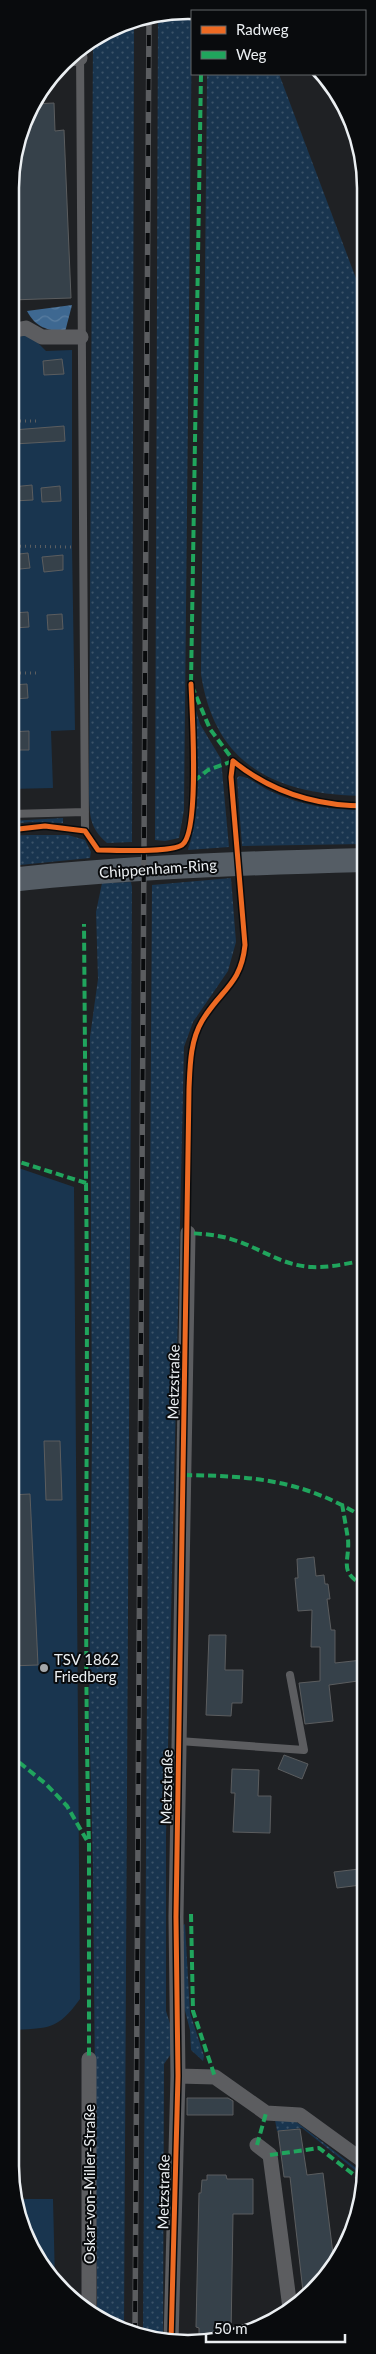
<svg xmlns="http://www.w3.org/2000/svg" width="376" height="2354" viewBox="0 0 376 2354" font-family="Lato,sans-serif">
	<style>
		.grass { fill: url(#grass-dots) }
		.garden { fill: #19354f }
		.water { fill: url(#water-waves) }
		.building { fill: #36414a; stroke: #5b5d5f }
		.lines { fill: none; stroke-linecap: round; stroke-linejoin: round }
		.path { stroke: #5c5e60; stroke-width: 3; stroke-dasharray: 1 4; stroke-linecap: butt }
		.service { stroke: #5c5d60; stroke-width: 8 }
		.minor { stroke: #5c5d60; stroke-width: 15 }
		.primary { stroke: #555d65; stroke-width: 24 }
		.rail-casing { stroke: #5b5d60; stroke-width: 5.5 }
		.rail { stroke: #090b0d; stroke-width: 4; stroke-dasharray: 11; stroke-linecap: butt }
		.quiet { stroke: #20a55d; stroke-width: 4; stroke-dasharray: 8 4; stroke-linecap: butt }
		.cycleway-casing { stroke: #090b0d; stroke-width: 8 }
		.cycleway { stroke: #ed6a23; stroke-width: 5 }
		.poi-dot { fill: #a4a7aa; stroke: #090b0d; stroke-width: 2 }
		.labels { text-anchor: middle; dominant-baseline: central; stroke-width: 4; stroke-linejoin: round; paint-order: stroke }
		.street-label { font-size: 15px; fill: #ebeff2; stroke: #090b0d }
		.poi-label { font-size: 15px; fill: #ebeff2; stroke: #090b0d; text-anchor: start }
		.rim { fill: none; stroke: #ebeff2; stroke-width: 2.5 }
	</style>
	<defs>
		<pattern id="grass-dots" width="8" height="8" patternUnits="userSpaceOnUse" patternTransform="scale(1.25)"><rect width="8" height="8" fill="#19354f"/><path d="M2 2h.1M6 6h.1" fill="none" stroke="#3b5369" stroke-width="1.8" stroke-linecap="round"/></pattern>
		<pattern id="water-waves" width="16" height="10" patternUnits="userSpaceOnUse" patternTransform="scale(1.25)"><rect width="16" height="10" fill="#3e6891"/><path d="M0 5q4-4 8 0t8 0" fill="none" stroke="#5a7ea1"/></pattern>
	</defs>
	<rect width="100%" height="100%" fill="#1f2124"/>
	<!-- grass -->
	<path class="grass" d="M 192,11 L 184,810 L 179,838 L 165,841 L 155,840 L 158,16 Z
		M 131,19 L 134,19 L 132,842 L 107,843 C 89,827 90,816 89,794 L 93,41 Z
		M 207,74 L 279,74 L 366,305 L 366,796 C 279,795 215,768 201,674 Z
		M 195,707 L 200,724 L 221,759 L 229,847 L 188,850 C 203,804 197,755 195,707 Z
		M 239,776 C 250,777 261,787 270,791 C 301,806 332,810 366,810 L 366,844 L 242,846 L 237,778 Z
		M 63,818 L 63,823 L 31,822 L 10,824 L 10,821 Z
		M 27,835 L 68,835 L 85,840 L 91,852 L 90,858 L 10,866 L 10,836 Z
		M 231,878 L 236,942 L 228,971 L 193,1022 L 184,1047 L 166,1836 L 166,2011 L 172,2030 L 173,2051 L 164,2064 L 163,2341 L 143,2336 L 152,885 Z
		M 131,882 L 132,887 L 124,2331 L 97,2315 L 93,1866 L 89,1712 L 92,1432 L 90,1037 L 98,979 L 96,912 L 102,883 Z
		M 185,1924 L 190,2013 L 204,2056 L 203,2061 L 191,2050 L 190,2030 L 183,2003 L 182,1926 Z
		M 275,2120 L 294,2120 L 365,2175 L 365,2178 L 302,2128 L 277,2131 Z"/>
	<!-- garden -->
	<path class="garden" d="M 30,335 L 46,351 L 72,350 L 72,546 L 75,730 L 51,731 L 53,788 L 10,789 L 10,338 Z
		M 10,1165 L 74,1187 L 80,1999 C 57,2031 48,2028 10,2030 Z
		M 17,2199 L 53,2199 L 55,2281 L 23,2234 Z"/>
	<!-- water -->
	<path class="water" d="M 72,305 L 65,332 C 47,330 36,328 27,311 Z"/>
	<!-- building -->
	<path class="building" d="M 54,103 L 55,131 L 64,130 L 71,298 L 10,300 L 10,176 L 28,109 L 32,104 Z
		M 62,359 L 64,374 L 44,375 L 43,361 Z
		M 64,426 L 65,441 L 14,444 L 13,430 Z
		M 32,485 L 33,500 L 13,501 L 12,487 Z
		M 60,486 L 61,501 L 42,502 L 41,488 Z
		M 28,553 L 30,568 L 10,570 L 10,555 Z
		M 63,555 L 63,570 L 44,572 L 42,557 Z
		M 28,612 L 29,627 L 14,628 L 13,613 Z
		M 62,614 L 63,629 L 48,630 L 47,615 Z
		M 27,684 L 28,698 L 14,699 L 13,685 Z
		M 29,731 L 29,750 L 10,750 L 10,732 Z
		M 44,1441 L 60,1441 L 62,1500 L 46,1500 Z
		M 30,1494 L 38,1665 L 10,1666 L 10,1495 Z
		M 314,1557 L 316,1576 L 324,1575 L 325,1584 L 328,1584 L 330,1599 L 327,1599 L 331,1630 L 335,1630 L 335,1663 L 362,1660 L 365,1680 L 329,1685 L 333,1721 L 305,1724 L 299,1683 L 320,1681 L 320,1647 L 311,1647 L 312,1610 L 298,1611 L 295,1578 L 298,1578 L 297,1559 Z
		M 209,1635 L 226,1635 L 225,1670 L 243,1670 L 242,1703 L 232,1703 L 231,1716 L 206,1715 Z
		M 284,1755 L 308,1764 L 302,1779 L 278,1769 Z
		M 232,1769 L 259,1770 L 258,1796 L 271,1796 L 270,1833 L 233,1832 L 235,1793 L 231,1793 Z
		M 359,1869 L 361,1885 L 337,1888 L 334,1872 Z
		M 187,2098 L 228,2098 L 233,2101 L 233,2115 L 187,2115 Z
		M 300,2129 L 307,2175 L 323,2173 L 334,2262 L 304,2300 L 290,2177 L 284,2177 L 278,2131 Z
		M 207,2175 L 226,2175 L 227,2179 L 253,2179 L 253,2214 L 233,2214 L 231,2336 L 199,2341 L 199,2328 L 196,2327 L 199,2193 L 201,2193 L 202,2180 L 207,2180 Z"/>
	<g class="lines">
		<!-- path -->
		<path class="path" d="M 10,421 L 37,421
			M 10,546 L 72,547
			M 10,673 L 39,673"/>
		<!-- service -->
		<path class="service" d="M 80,49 L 85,831
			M 10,814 L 85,812
			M 179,1741 L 304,1750 L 290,1675"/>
		<!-- minor -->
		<path class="minor" d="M 67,59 L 80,58
			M 10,331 L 26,328 L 42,337 L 81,337
			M 178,2076 L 215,2077 L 266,2113 L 300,2115 L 366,2163
			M 257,2145 L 270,2155 L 290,2308
			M 89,2310 L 89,2059
			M 171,2342 L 178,2076 L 176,1917 L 188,1233"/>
		<!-- primary -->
		<path class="primary" d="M 10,880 C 128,867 247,863 366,860"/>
		<!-- rail casing -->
		<g class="rail-casing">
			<path id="rail" d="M 135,2334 L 149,17"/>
		</g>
		<!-- rail -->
		<use href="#rail" class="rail"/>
		<!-- quiet -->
		<path class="quiet" d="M 201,74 L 191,684 L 210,729 L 236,764
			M 194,781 L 208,770 L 233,761
			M 10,1159 L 86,1183 L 84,924
			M 86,1183 C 89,1403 83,1624 89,1844
			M 188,1227 L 188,1233 C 204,1234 221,1235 237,1241 C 263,1250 284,1266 312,1267 C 330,1268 349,1263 366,1260
			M 184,1475 C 254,1476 305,1480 366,1519
			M 342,1504 C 344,1515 346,1527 348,1539 C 350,1562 337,1573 366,1586
			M 10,1755 L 46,1784 L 67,1806 L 89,1844 L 89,2059
			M 191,1914 L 193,2011 L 215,2077
			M 257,2145 L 266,2113
			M 270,2155 L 319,2148 L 362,2181 L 363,2187"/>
		<!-- cycleway casing -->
		<g class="cycleway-casing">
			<path id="cycleway" d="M 233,761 C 271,792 317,806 366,806
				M 10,830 L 45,826 L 85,831 L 98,850 C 115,850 170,853 182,845 C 200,833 192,710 191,684
				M 171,2342 L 178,2076 L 176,1917 L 189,1089 C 190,1067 190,1041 202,1021 C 221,989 241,985 245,945 L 231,777 L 233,761"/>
		</g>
		<!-- cycleway -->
		<use href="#cycleway" class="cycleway"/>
	</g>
	<!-- markers -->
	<circle class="poi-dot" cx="44" cy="1668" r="5"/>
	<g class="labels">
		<!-- street labels -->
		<g class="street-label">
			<text transform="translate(158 868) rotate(-4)">Chippenham-Ring</text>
			<text transform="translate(173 1382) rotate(-89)">Metzstraße</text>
			<text transform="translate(166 1787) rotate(-89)">Metzstraße</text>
			<text transform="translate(89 2184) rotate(-90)">Oskar-von-Miller-Straße</text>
			<text transform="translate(163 2192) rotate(-89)">Metzstraße</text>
		</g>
		<!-- poi labels -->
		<g class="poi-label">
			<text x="54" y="1659">TSV 1862<tspan x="54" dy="17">Friedberg</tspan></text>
		</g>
	</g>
	<!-- crop -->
	<path d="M0 0H376V2354H0ZM188 19H188A169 169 0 0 1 357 188V2166A169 169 0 0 1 188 2335H188A169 169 0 0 1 19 2166V188A169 169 0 0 1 188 19Z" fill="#090b0d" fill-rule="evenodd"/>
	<path class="rim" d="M188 19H188A169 169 0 0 1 357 188V2166A169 169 0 0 1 188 2335H188A169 169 0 0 1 19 2166V188A169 169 0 0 1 188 19Z"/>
	<!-- legend -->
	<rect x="191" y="10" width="175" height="65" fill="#090b0d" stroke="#636669"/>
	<rect x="201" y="26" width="25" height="8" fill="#ed6a23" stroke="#636669"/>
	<text x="236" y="35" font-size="15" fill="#ebeff2">Radweg</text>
	<rect x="201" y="51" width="25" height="8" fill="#20a55d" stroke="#636669"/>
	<text x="236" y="60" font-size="15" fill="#ebeff2">Weg</text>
	<!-- scale -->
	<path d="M206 2334v8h139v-8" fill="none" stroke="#ebeff2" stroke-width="2.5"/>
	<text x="214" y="2334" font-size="15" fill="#ebeff2" stroke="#090b0d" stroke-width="4" paint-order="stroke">50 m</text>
</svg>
